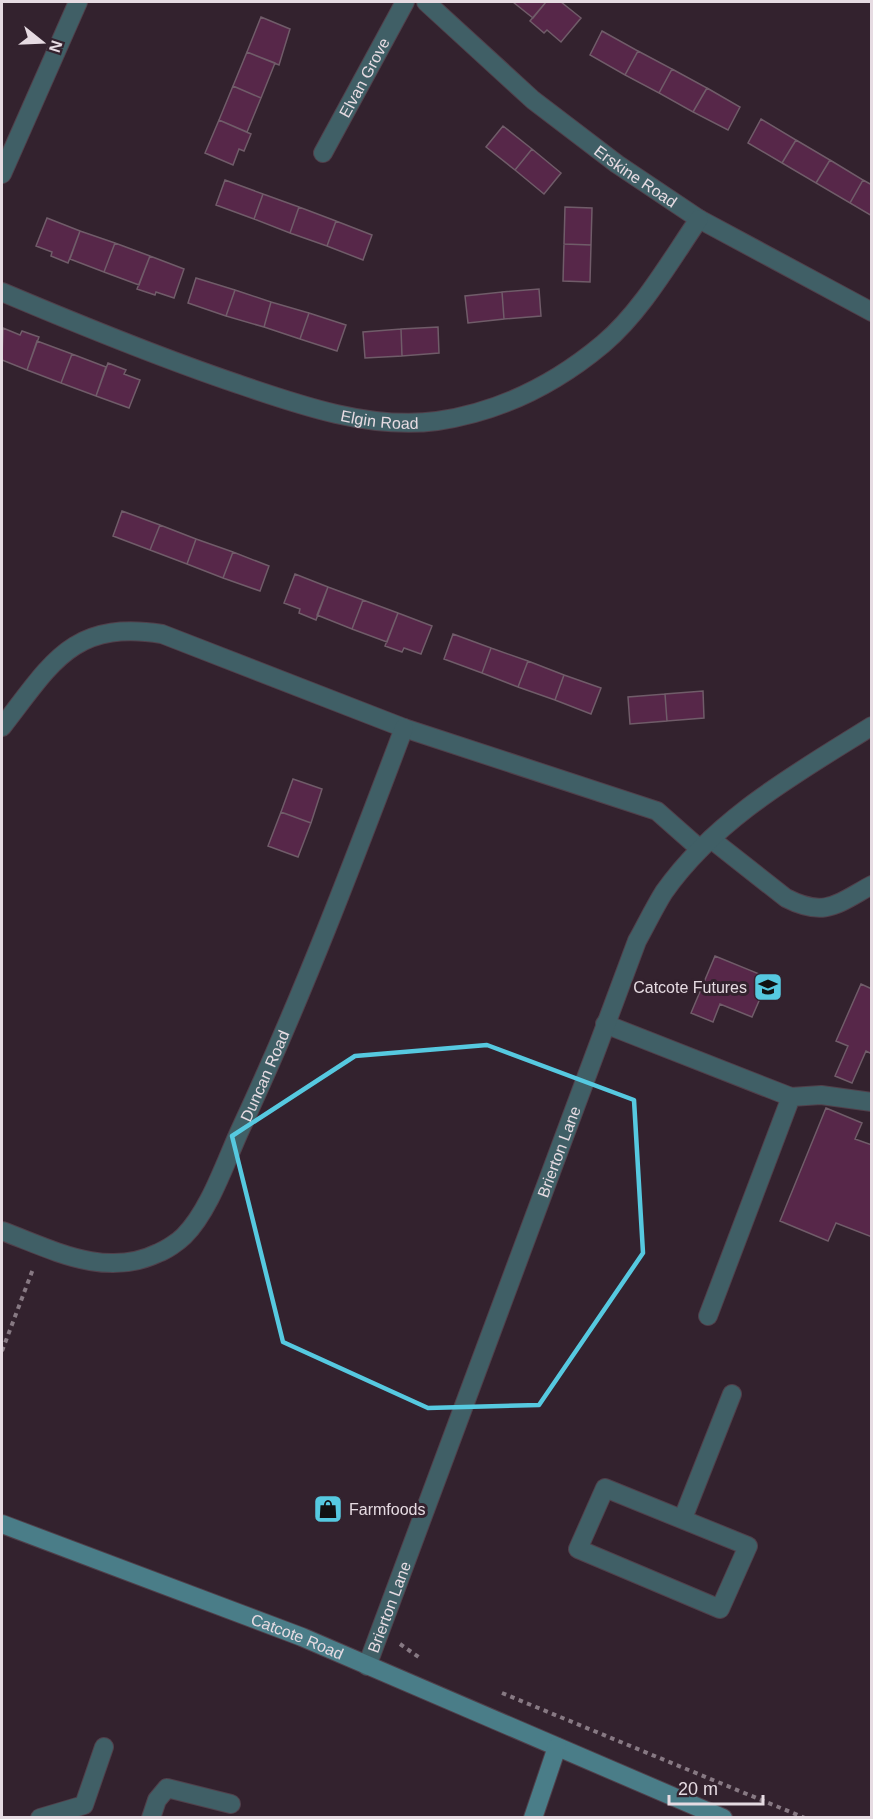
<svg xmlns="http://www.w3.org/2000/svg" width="873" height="1819" viewBox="0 0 873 1819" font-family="Arial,sans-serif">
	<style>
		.building { fill: #572749; stroke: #705c69; stroke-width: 1.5 }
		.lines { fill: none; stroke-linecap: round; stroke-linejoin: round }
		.lane-casing { stroke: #50404b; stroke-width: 20 }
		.street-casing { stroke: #50404b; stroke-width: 20 }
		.secondary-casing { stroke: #50404b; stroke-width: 20 }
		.path { stroke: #877983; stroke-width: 4; stroke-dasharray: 4.5 4.5; stroke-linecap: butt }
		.lane { stroke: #405f66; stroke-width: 18 }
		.street { stroke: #405f66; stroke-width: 18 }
		.secondary { stroke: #4a7d88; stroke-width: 18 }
		.marked { fill: none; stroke: #56c9e0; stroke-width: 4.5; stroke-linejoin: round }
		.labels { text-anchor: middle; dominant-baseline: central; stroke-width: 6; stroke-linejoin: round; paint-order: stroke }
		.street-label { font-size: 16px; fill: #e6dbe2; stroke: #33222e }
		.poi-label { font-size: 16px; fill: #e6dbe2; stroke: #33222e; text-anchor: end }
	</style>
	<rect width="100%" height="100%" fill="#33222e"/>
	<!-- building -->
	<path class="building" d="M 513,2 L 546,2 L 533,18 Z
		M 546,2 L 561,2 L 581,18 L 561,42 L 547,30 L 544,33 L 530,21 Z
		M 261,17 L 290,29 L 279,65 L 247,52 Z
		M 602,31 L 638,51 L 625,75 L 590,55 Z
		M 638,51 L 672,69 L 659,93 L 625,75 Z
		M 247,52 L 275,63 L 261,98 L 233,86 Z
		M 672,69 L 707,88 L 693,112 L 659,93 Z
		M 233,86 L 261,98 L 247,132 L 219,120 Z
		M 707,88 L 740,107 L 728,130 L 693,112 Z
		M 761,119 L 796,140 L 782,163 L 748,143 Z
		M 219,120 L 251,134 L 244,151 L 239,149 L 233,165 L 205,153 Z
		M 503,126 L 532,149 L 515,170 L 486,147 Z
		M 796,140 L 830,160 L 816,183 L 782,163 Z
		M 532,149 L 561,173 L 544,194 L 515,170 Z
		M 830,160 L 863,180 L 850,203 L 816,183 Z
		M 225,180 L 263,194 L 254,219 L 216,205 Z
		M 863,180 L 872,185 L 872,216 L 850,203 Z
		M 263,194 L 299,207 L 290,233 L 254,219 Z
		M 299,207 L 336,221 L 327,246 L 290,233 Z
		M 565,207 L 592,208 L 591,245 L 564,244 Z
		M 47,218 L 80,231 L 68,263 L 51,256 L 52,252 L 36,246 Z
		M 336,221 L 372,235 L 363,260 L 327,246 Z
		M 80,231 L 115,243 L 104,272 L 70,259 Z
		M 115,243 L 150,256 L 139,285 L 104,272 Z
		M 564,244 L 591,245 L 590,282 L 563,281 Z
		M 150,256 L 184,269 L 174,298 L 156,292 L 155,295 L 137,289 Z
		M 196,278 L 235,290 L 226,316 L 188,303 Z
		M 539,289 L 541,316 L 504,319 L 502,292 Z
		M 235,290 L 271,302 L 264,327 L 226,316 Z
		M 502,292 L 504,319 L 468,323 L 465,296 Z
		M 271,302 L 309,313 L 300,339 L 264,327 Z
		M 309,313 L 346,325 L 337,351 L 300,339 Z
		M 438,327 L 439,353 L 402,356 L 401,329 Z
		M 3,328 L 20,335 L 22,331 L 39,337 L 27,370 L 2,360 Z
		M 401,329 L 402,356 L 365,358 L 363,332 Z
		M 37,341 L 72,354 L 61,383 L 27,370 Z
		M 72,354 L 106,367 L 96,396 L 61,383 Z
		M 108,363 L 126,370 L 124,374 L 140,380 L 129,408 L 96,396 Z
		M 122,511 L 160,525 L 150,550 L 113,536 Z
		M 160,525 L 196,539 L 187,564 L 150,550 Z
		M 196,539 L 233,552 L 223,578 L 187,564 Z
		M 233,552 L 269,566 L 260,591 L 223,578 Z
		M 295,574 L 328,587 L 316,620 L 299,613 L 300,609 L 284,603 Z
		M 328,587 L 363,600 L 352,629 L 317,615 Z
		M 363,600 L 398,613 L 387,642 L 352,629 Z
		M 398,613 L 432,626 L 421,654 L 404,648 L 402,652 L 385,646 Z
		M 453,634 L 491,648 L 482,673 L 444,659 Z
		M 491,648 L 528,661 L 518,687 L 482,673 Z
		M 528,661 L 564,675 L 555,700 L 518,687 Z
		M 564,675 L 601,688 L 591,714 L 555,700 Z
		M 703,691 L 704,718 L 667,721 L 665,694 Z
		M 665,694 L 667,721 L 630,724 L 628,697 Z
		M 293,779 L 322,789 L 311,823 L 281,812 Z
		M 281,812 L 311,823 L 298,857 L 268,846 Z
		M 715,956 L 769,978 L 752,1017 L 720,1004 L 713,1022 L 691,1013 Z
		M 861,984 L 872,989 L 872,1054 L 866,1051 L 852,1083 L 835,1076 L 848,1046 L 836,1041 Z
		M 826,1108 L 862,1123 L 855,1139 L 872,1145 L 872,1237 L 836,1223 L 828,1241 L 780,1221 Z"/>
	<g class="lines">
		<!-- lane casing -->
		<g class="lane-casing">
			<path id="lane" d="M 711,839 L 786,898 C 825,918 837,904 872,885
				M 605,1024 L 791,1097 L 708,1316
				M 791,1097 L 821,1095 L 872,1102
				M 605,1488 L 748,1546 L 720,1609 L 578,1549 Z
				M 683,1518 L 732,1394
				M 40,1818 L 84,1805 L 104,1747"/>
		</g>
		<!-- street casing -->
		<g class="street-casing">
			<g id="street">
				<path id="s1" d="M 426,2 L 533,100 L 617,164 L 699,219 L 872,312"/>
				<path id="s2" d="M 323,153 L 405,2"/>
				<path d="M 2,174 L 78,2"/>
				<path id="s3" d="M 2,292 C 80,325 158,357 238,384 C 299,405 371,430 437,421 C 499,412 554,385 603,344 C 642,311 670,261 699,219"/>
				<path d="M 2,727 C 52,663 72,620 162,634 L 404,728 L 657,811 L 700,849"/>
				<path id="s4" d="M 2,1231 C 51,1249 105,1279 158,1253 C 166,1250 178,1242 184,1236 C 210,1210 226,1160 241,1128 C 302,997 353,863 404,728"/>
				<path id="s5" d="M 367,1666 L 637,941 C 646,925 654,908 664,892 C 716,818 797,773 872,726"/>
				<path d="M 151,1818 L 157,1800 L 167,1788 L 231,1804"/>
			</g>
		</g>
		<!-- secondary casing -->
		<g class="secondary-casing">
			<g id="secondary">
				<path id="s6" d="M 2,1524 L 302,1637 L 723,1818"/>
				<path d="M 533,1818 L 557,1747"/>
			</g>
		</g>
		<!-- path -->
		<path class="path" d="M 2,1351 L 33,1269
			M 400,1644 L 420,1658
			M 502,1693 L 805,1818"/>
		<!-- lane -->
		<use href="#lane" class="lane"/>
		<!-- street -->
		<use href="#street" class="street"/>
		<!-- secondary -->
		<use href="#secondary" class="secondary"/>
	</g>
	<!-- marked area -->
	<path class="marked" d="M 487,1045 L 634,1100 L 643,1253 L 539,1405 L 428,1408 L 283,1342 L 232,1136 L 355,1056 Z"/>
	<!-- icons -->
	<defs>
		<g id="school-square" transform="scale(1.5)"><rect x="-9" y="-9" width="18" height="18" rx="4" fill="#56c9e0" stroke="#33222e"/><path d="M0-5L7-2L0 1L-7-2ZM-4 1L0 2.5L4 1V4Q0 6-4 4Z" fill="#111"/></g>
		<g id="shop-square" transform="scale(1.5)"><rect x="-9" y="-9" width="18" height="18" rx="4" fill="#56c9e0" stroke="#33222e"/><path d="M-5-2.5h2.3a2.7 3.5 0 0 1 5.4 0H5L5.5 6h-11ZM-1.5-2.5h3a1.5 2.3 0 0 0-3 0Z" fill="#111"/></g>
	</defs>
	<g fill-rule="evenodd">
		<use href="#school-square" x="768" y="987"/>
		<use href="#shop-square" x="328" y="1509"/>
	</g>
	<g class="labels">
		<!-- street labels -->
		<g class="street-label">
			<text stroke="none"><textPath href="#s2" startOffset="86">Elvan Grove</textPath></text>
			<text stroke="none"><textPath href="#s1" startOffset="273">Erskine Road</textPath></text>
			<text stroke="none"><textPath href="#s3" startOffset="400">Elgin Road</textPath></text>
			<text stroke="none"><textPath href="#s4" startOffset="374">Duncan Road</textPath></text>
			<text stroke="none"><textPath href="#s5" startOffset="549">Brierton Lane</textPath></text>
			<text stroke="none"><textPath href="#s5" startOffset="63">Brierton Lane</textPath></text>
			<text stroke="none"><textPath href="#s6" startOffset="316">Catcote Road</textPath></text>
		</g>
		<!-- poi labels -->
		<g class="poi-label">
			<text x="747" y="987">Catcote Futures</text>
			<text x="349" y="1509" text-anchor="start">Farmfoods</text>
		</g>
	</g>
	<!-- border -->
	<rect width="873" height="1819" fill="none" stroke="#e6dbe2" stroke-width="6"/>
	<!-- north arrow -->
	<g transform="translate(42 42) rotate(108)" stroke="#33222e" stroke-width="4.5" paint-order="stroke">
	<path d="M0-4.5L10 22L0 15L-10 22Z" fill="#e6dbe2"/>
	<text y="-9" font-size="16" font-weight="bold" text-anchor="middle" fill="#e6dbe2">N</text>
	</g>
	<!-- scale -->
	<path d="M669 1795v9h94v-9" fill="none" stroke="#e6dbe2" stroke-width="3"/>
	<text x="678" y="1795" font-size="18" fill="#e6dbe2" stroke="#33222e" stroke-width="4.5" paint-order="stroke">20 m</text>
</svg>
